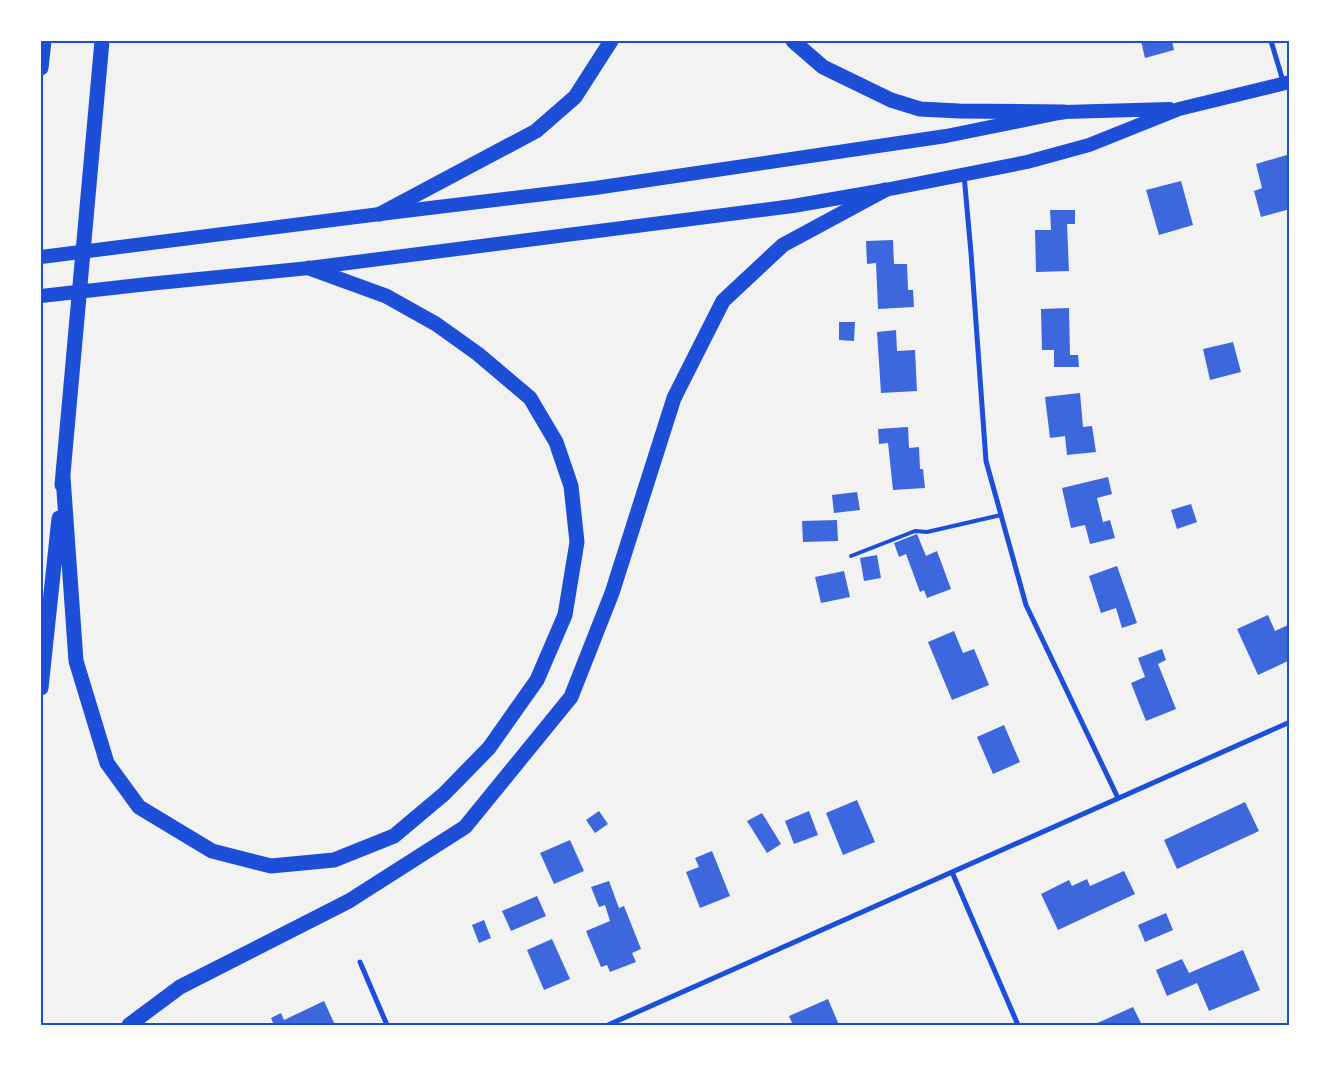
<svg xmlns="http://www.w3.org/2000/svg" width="1331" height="1066" viewBox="0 0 1331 1066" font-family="'Titillium Web',sans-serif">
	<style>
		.building { fill: #3d67dc }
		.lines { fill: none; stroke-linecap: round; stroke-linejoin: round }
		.service { stroke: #1d4ed8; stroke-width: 4 }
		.minor { stroke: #1d4ed8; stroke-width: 5 }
		.trunk { stroke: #1d4ed8; stroke-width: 14 }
		.motorway { stroke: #1d4ed8; stroke-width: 15 }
		.neatline { fill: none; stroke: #1d4ed8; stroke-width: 2 }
	</style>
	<rect width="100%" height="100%" fill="#f2f2f2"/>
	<!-- building -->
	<path class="building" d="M 1141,41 L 1172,41 L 1174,50 L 1145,58 Z
		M 1290,154 L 1290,209 L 1261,217 L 1254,191 L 1262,188 L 1256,164 Z
		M 1181,181 L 1193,225 L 1159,235 L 1146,190 Z
		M 1050,210 L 1075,210 L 1075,224 L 1067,224 L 1069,271 L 1036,272 L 1035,230 L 1051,230 Z
		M 893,240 L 894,264 L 907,264 L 908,290 L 913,290 L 914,307 L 878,309 L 876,263 L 867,264 L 866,241 Z
		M 1069,308 L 1070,355 L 1078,355 L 1079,367 L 1054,367 L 1054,350 L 1042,350 L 1041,309 Z
		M 839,322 L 855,322 L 854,341 L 839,340 Z
		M 896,330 L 897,351 L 915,350 L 917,391 L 881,393 L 877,332 Z
		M 1233,342 L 1241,372 L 1210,380 L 1203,349 Z
		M 1080,393 L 1083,427 L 1092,426 L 1096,452 L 1067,455 L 1065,436 L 1050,438 L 1045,397 Z
		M 908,427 L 909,448 L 919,447 L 920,469 L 923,469 L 925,488 L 893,490 L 888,443 L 879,444 L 878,429 Z
		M 1108,477 L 1112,494 L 1097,498 L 1103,522 L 1110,520 L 1115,538 L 1090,544 L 1085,525 L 1071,528 L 1062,488 Z
		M 857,492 L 860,510 L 834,513 L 832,495 Z
		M 1191,504 L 1197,522 L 1177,529 L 1171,510 Z
		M 837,520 L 838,541 L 803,542 L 802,521 Z
		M 917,534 L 926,556 L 937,551 L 951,589 L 927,598 L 924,590 L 920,592 L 906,554 L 899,557 L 894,543 Z
		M 877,555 L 881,578 L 864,581 L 860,558 Z
		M 1117,566 L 1137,623 L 1122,628 L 1116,608 L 1101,613 L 1089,576 Z
		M 844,571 L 850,597 L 821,603 L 815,577 Z
		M 1268,615 L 1275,631 L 1290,624 L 1290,660 L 1258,675 L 1237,629 Z
		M 954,631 L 963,653 L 974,649 L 989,685 L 952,700 L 928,642 Z
		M 1162,649 L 1166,660 L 1158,664 L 1176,709 L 1146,721 L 1131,683 L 1145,677 L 1138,658 Z
		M 1004,725 L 1020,762 L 993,774 L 977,737 Z
		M 857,800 L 875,842 L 843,855 L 826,813 Z
		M 1245,802 L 1259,831 L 1177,869 L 1164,840 Z
		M 599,811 L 608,824 L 595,833 L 586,820 Z
		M 809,811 L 818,835 L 794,844 L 785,821 Z
		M 762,813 L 781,844 L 767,853 L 747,821 Z
		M 570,840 L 584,871 L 554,884 L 540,853 Z
		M 712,851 L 730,896 L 700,908 L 686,872 L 699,867 L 695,858 Z
		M 1124,871 L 1135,894 L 1058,930 L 1041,894 L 1069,880 L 1072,886 L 1087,879 L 1090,886 Z
		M 609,881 L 619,908 L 624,906 L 641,949 L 632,953 L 636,962 L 610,972 L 607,965 L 601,967 L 586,931 L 610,921 L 605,905 L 599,907 L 591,887 Z
		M 537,896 L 546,916 L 511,931 L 502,911 Z
		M 1166,913 L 1173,930 L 1145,942 L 1138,925 Z
		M 484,920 L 491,938 L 479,943 L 472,925 Z
		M 552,939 L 570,979 L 544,990 L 527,950 Z
		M 1243,950 L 1260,990 L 1209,1011 L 1197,983 L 1167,996 L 1156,970 L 1182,959 L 1189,973 Z
		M 828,999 L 839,1025 L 793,1025 L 789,1016 Z
		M 324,1001 L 335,1025 L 274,1025 L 271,1018 L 281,1013 L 284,1020 Z
		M 1133,1007 L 1142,1025 L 1093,1025 Z"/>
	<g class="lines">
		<!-- service -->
		<path class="service" d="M 851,556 L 915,531 L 927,532 L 1001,515"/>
		<!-- minor -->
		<path class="minor" d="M 1271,41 L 1283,81
			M 964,175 L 971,253 L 986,461 L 1026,605 L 1118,798
			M 952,872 L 1018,1025
			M 360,962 L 387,1025
			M 608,1025 L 1290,722"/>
		<!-- trunk -->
		<path class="trunk" d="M 41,257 L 380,214 L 595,188 L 946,136 L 1064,112 L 1170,109
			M 41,296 L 148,284 L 309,268 L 793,206 L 885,190 L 1027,162 L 1089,145 L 1179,109 L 1290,82"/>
		<!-- motorway -->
		<path class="motorway" d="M 793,41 L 823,67 L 891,100 L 920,109 L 959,111 L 1064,112
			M 41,68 L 44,41
			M 380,214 L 536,131 L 575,97 L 611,41
			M 63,477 L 76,661 L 107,763 L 139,807 L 212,851 L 271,866 L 334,860 L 394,836 L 444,794 L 489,748 L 537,680 L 565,615 L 577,542 L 571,486 L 556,442 L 530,398 L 478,354 L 436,324 L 386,296 L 309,268
			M 62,485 L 102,41
			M 41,688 L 59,518
			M 129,1025 L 180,987 L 349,901 L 465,827 L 571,697 L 612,593 L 674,398 L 723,301 L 783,245 L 885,190"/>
	</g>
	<!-- border -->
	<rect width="1331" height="1066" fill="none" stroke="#ffffff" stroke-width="85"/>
	<rect x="42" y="42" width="1246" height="982" class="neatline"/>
</svg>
